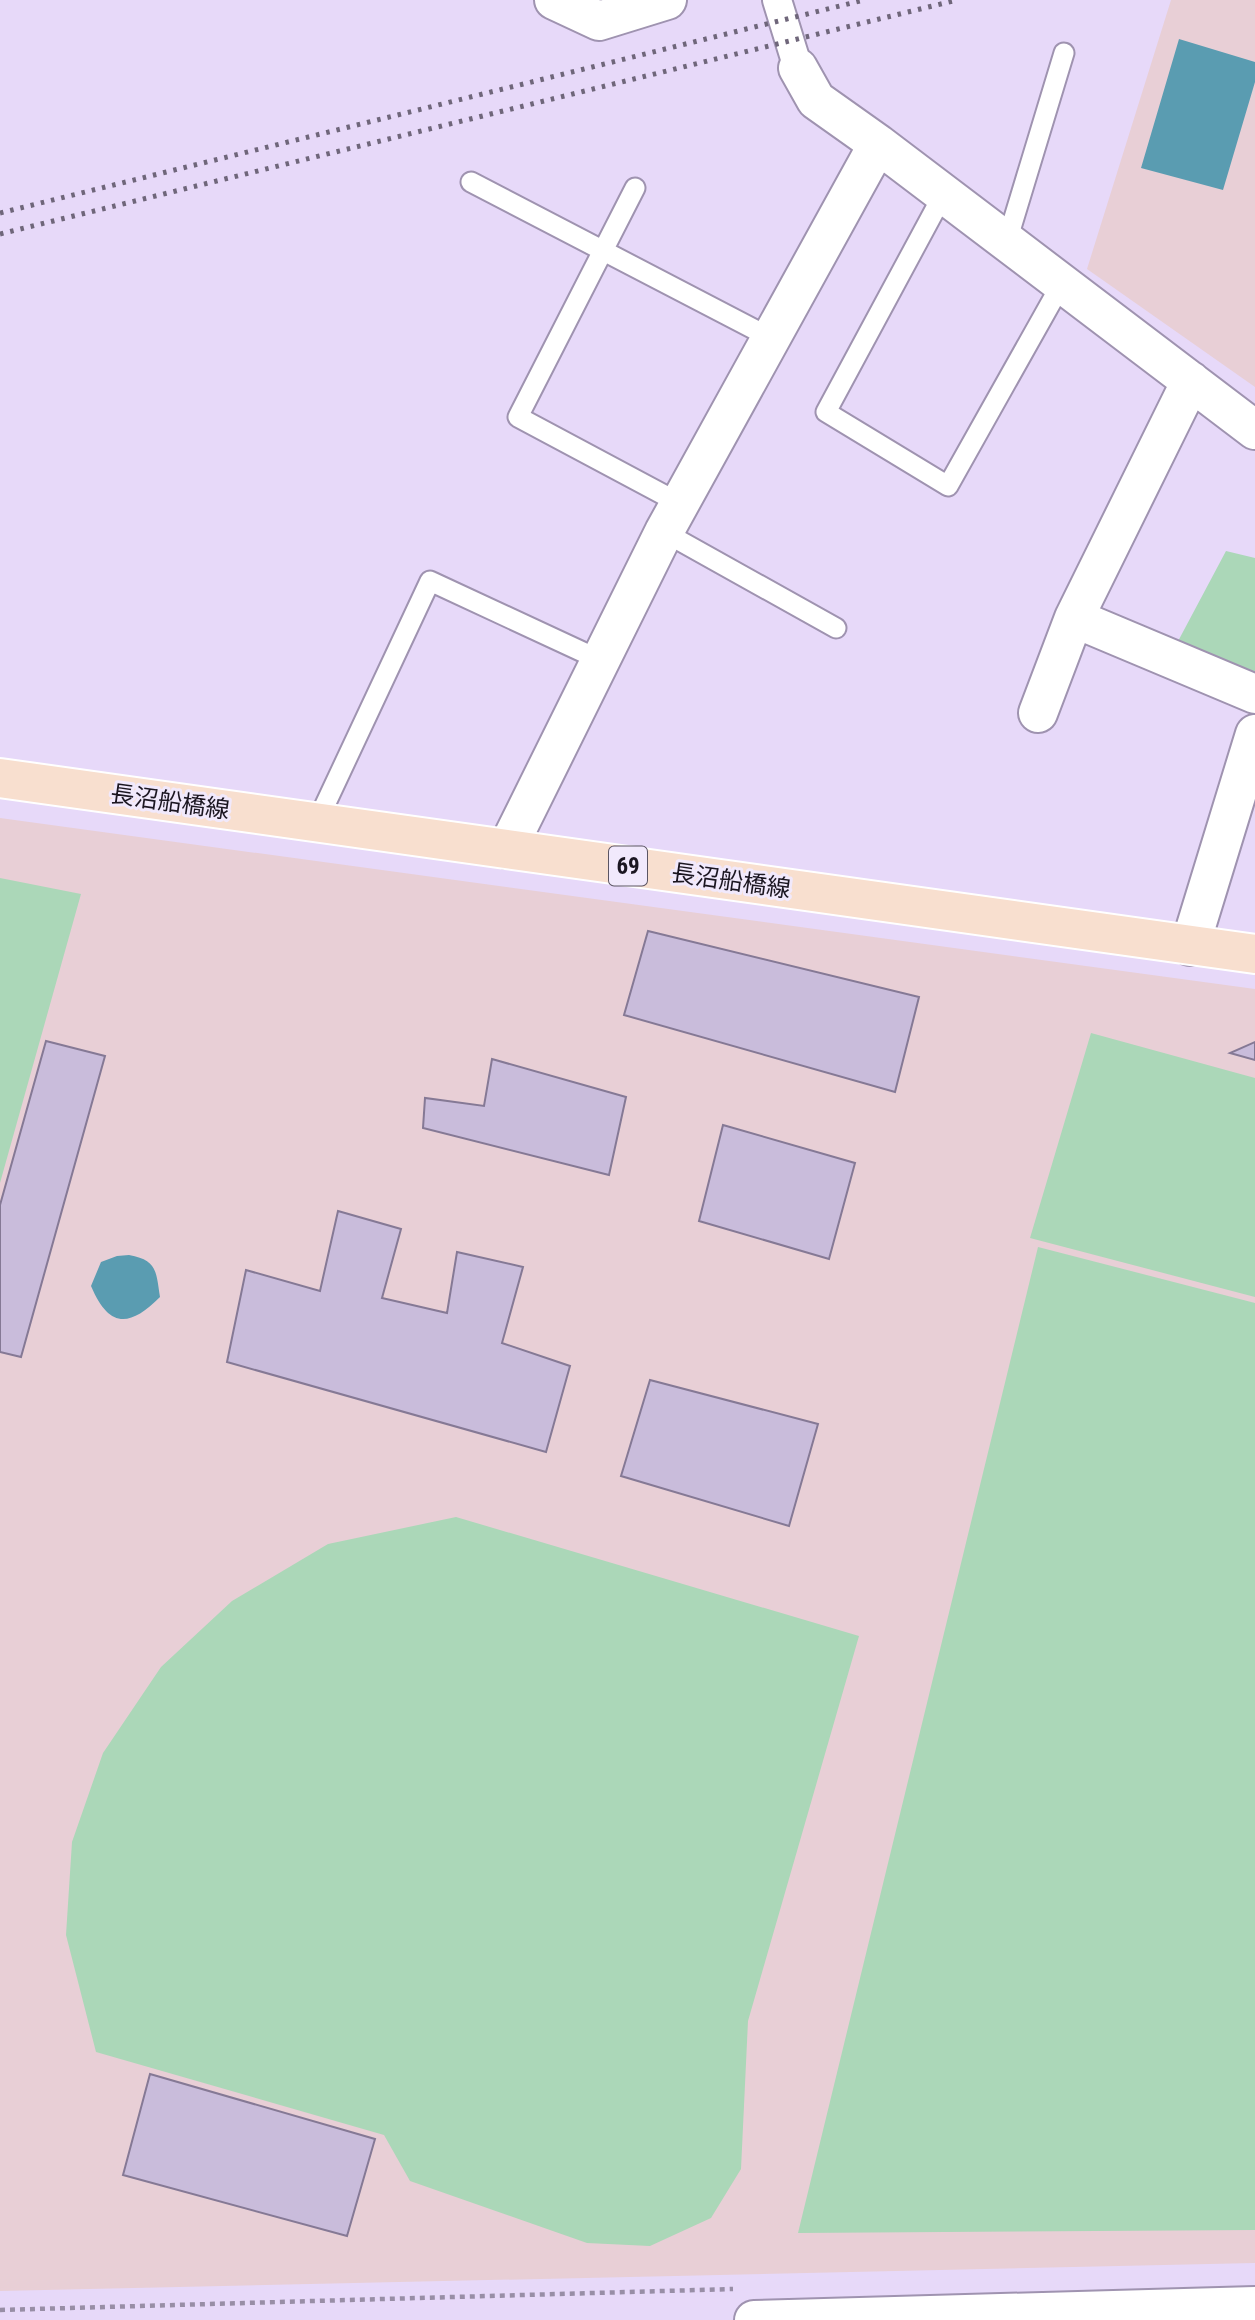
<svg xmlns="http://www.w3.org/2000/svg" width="1255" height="2320" viewBox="0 0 1255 2320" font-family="'Roboto Condensed','Noto Sans JP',sans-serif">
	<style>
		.education { fill: #e8cfd6 }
		.green { fill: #abd7b8 }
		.water { fill: #5a9cb1 }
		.building { fill: #c9bcdb; stroke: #857995; stroke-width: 2 }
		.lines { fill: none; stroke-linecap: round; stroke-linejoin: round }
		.service-casing { stroke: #9f93b0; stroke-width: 23 }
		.pedestrian-casing { stroke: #9f93b0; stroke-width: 32 }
		.minor-casing { stroke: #9f93b0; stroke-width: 42 }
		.tertiary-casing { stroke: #9f93b0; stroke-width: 42 }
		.primary-casing { stroke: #fff; stroke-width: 42 }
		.path { stroke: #988ea6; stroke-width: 4.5; stroke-dasharray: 5 5; stroke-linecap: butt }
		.service { stroke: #fff; stroke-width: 19 }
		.pedestrian { stroke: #fff; stroke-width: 28 }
		.minor { stroke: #fff; stroke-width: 38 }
		.tertiary { stroke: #fff; stroke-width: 38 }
		.primary { stroke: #f8dfcf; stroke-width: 38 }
		.rail { stroke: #6f667a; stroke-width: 5; stroke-dasharray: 3.5 7; stroke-linecap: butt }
		.labels { text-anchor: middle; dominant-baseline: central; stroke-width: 6; stroke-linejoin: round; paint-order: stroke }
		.shield { fill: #f1e9fc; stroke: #5b5563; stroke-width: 2 }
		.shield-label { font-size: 23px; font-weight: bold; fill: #1b1621 }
		.street-label { font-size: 24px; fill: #1b1621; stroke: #f1e9fc }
	</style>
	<rect width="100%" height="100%" fill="#e7d9f9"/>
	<!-- education -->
	<path class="education" d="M 1171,0 L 1255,0 L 1255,387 L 1087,269 Z
		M 0,818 L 1255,989 L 1255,2263 L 0,2291 Z"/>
	<!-- green -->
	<path class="green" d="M 1226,551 L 1255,558 L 1255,675 L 1176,645 Z
		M 0,878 L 81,894 L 0,1183 Z
		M 1091,1033 L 1255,1078 L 1255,1297 L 1030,1238 Z
		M 1038,1247 L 1255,1303 L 1255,2230 L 798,2233 Z
		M 456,1517 L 859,1636 L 748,2021 L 741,2169 L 711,2218 L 650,2246 L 587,2243 L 410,2181 L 384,2135 L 96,2052 L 66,1935 L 72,1842 L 103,1753 L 161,1667 L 232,1601 L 328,1544 Z"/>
	<!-- water -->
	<path class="water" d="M 1179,39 L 1255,62 L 1255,82 L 1223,190 L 1141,168 Z
		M 129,1255 C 157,1260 156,1271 160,1297 C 129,1328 109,1328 91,1286 L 101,1262 L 117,1256 Z"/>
	<!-- building -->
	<path class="building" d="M 648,931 L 919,997 L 895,1092 L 624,1015 Z
		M 46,1041 L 105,1056 L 21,1357 L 0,1352 L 0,1205 Z
		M 1255,1042 L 1255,1060 L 1230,1053 Z
		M 492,1059 L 626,1097 L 609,1175 L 423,1128 L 425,1098 L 484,1106 Z
		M 723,1125 L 855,1163 L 829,1259 L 699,1221 Z
		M 338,1211 L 401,1229 L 382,1298 L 447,1313 L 457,1252 L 523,1267 L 502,1343 L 570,1366 L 546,1452 L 227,1362 L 246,1270 L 320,1291 Z
		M 650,1380 L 818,1424 L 789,1526 L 621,1476 Z
		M 150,2074 L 375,2139 L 347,2236 L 123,2175 Z"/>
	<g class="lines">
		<!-- service casing -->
		<g class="service-casing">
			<path id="service" d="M 471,182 L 771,338
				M 635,188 L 518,417 L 679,503
				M 944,193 L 826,412 L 948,486 L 1062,283
				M 1007,241 L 1064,53
				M 664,532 L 836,628
				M 317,822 L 430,581 L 600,660"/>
		</g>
		<!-- pedestrian casing -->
		<g class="pedestrian-casing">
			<path id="pedestrian" d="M 777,0 L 798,68"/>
		</g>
		<!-- minor casing -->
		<g class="minor-casing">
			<path id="minor" d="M 554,0 L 599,21 L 667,0
				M 798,68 L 816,100 L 878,144 L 1255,430
				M 1191,381 L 1074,618 L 1255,694
				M 1038,713 L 1074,618
				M 507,849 L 664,532 L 878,144
				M 1190,946 L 1255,734"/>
		</g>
		<!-- tertiary casing -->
		<g class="tertiary-casing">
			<path id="tertiary" d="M 754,2320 L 1255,2306"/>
		</g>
		<!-- primary casing -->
		<g class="primary-casing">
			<path id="primary" d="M 0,778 L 1255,954"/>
		</g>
		<!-- path -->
		<path class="path" d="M 0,2310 L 733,2289"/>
		<!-- service -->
		<use href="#service" class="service"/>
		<!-- pedestrian -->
		<use href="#pedestrian" class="pedestrian"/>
		<!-- minor -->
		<use href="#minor" class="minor"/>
		<!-- tertiary -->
		<use href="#tertiary" class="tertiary"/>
		<!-- primary -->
		<use href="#primary" class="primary"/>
		<!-- rail -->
		<path class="rail" d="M 0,213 L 864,0
			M 0,234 L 957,0"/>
	</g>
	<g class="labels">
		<!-- shield labels -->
		<rect class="shield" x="609" y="846.5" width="38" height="39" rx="5"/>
		<g class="shield-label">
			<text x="628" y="866">69</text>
		</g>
		<!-- street labels -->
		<g class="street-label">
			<text transform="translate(170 802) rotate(8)">長沼船橋線</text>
			<text transform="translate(731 881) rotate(8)">長沼船橋線</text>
		</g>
	</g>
</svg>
